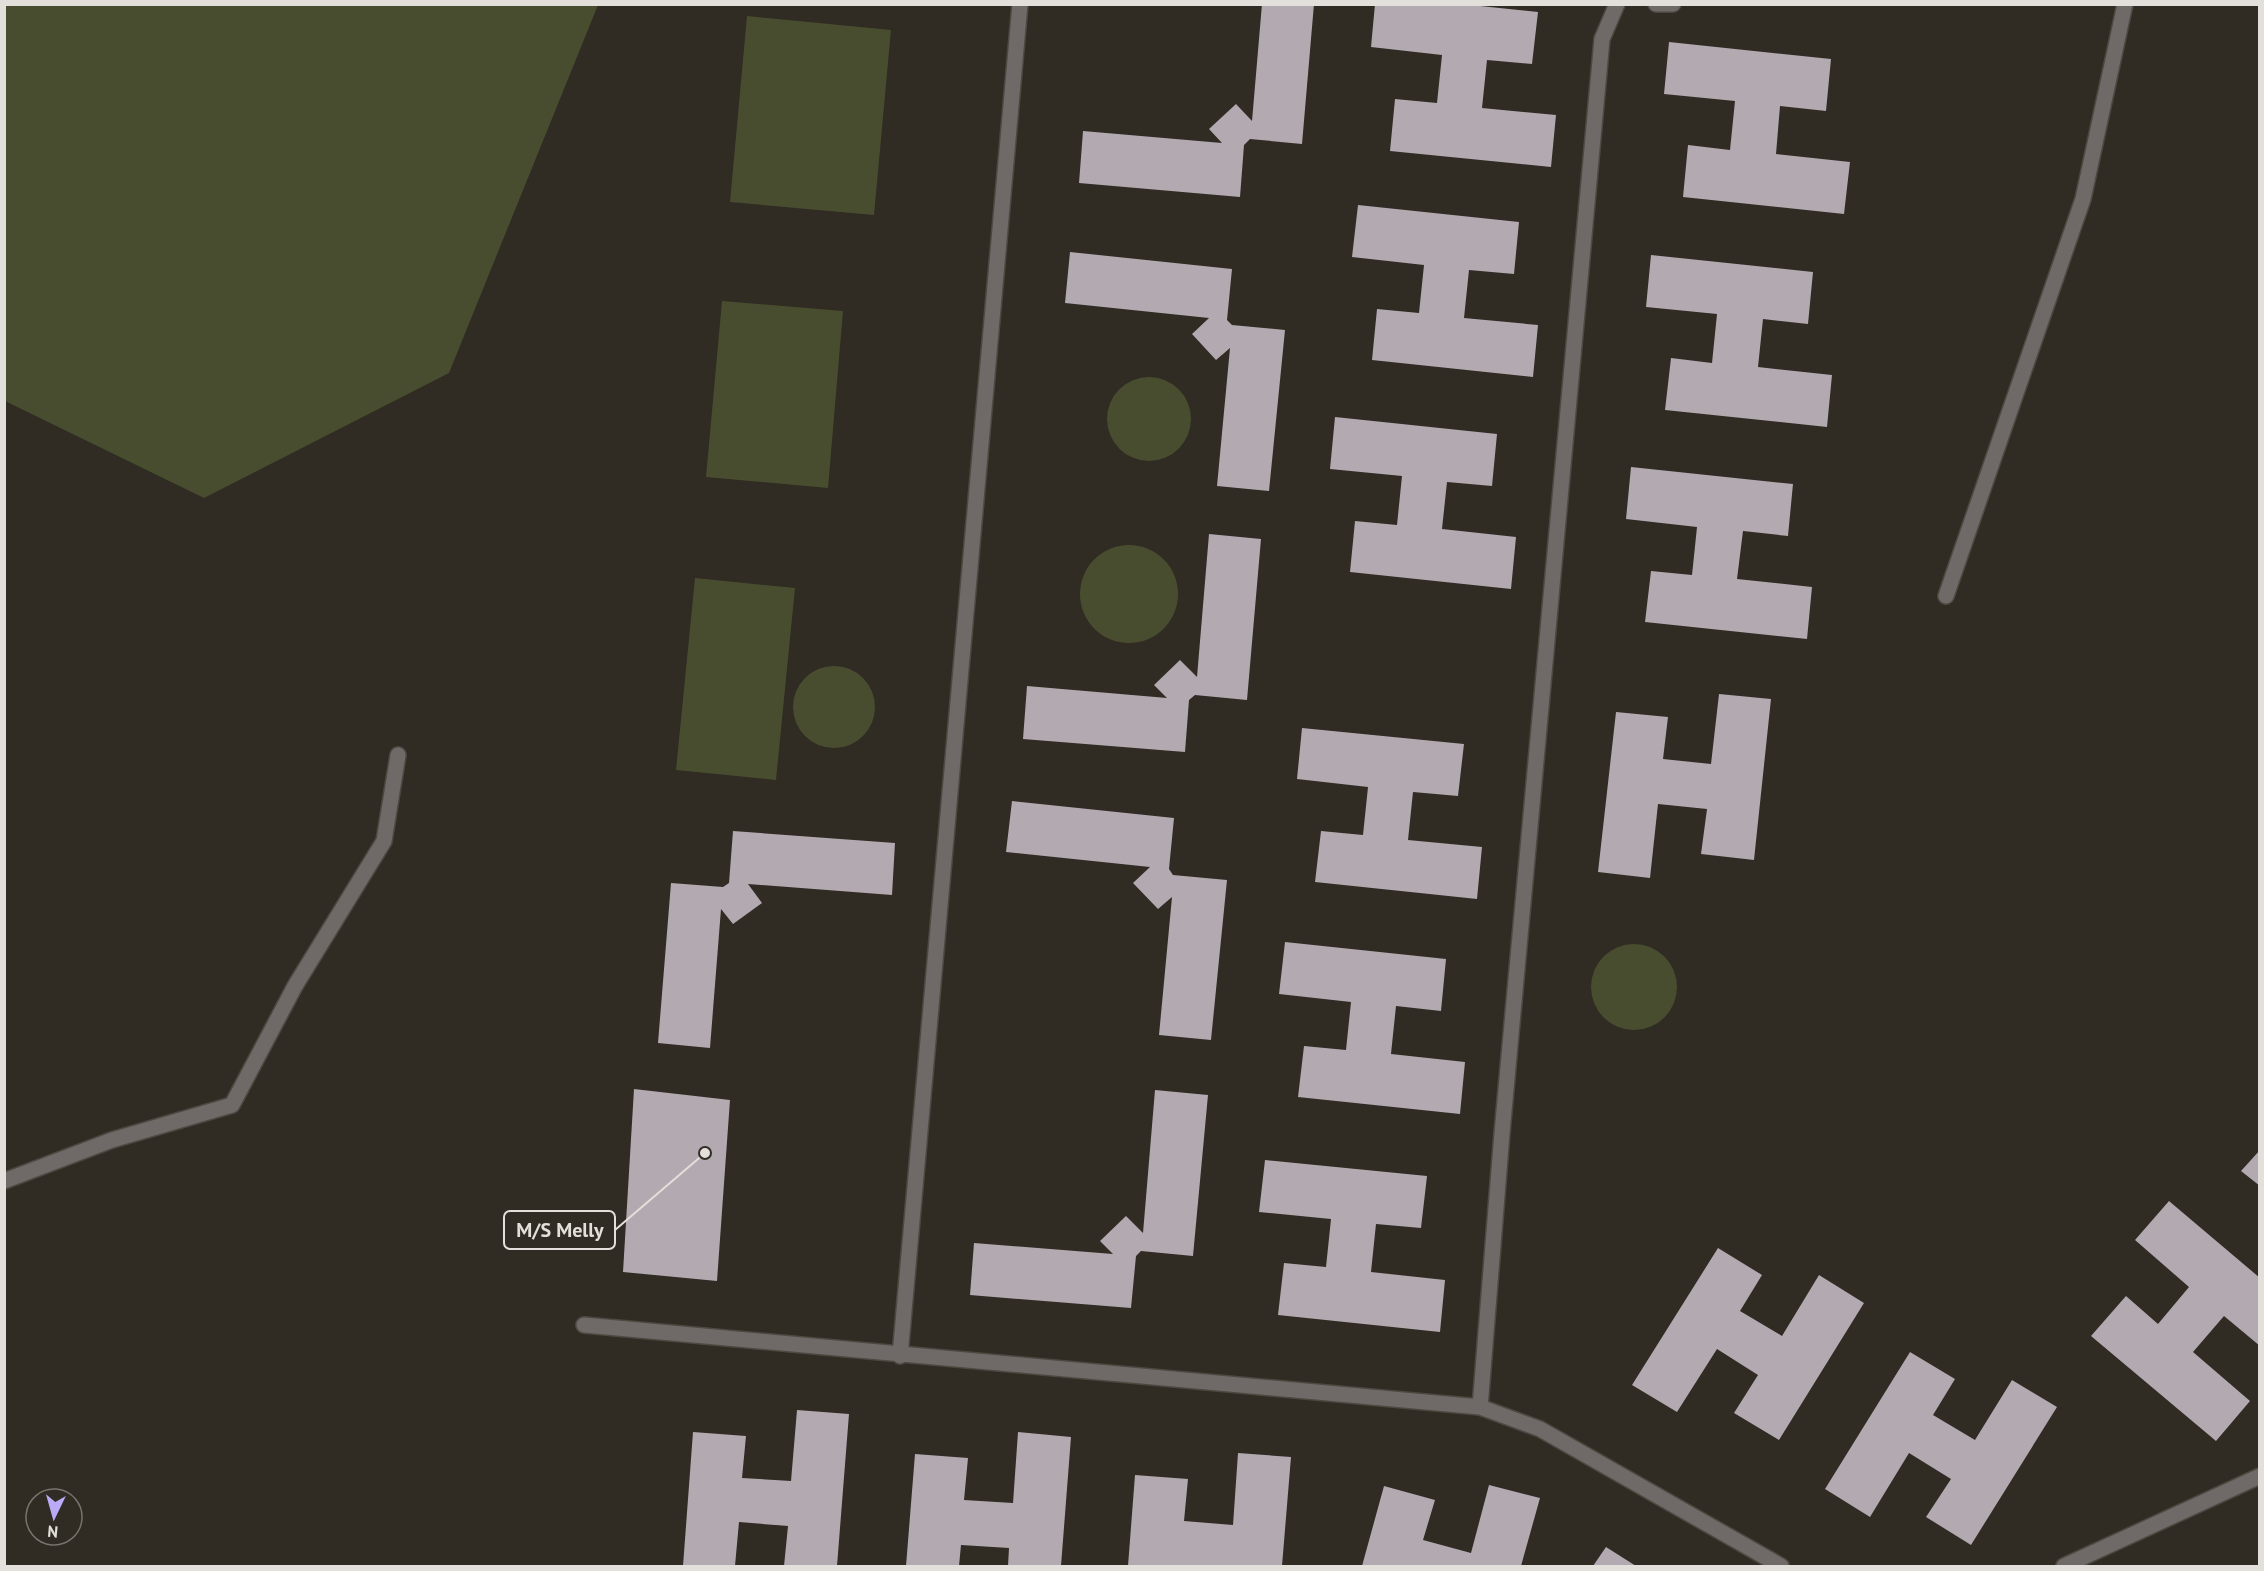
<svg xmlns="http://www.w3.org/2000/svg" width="2264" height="1571" viewBox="0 0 2264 1571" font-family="'PT Sans',sans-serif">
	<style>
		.green { fill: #494d2f }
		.building { fill: #b3a9b1 }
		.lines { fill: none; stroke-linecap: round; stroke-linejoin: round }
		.minor-casing { stroke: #4d4840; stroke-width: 18 }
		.minor { stroke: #6f6a68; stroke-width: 15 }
		.leader { fill: none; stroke: #e3e0db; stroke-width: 2 }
		.callout-dot { fill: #e3e0db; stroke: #302b23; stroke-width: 2 }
		.callout { fill: #302b23; stroke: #e3e0db; stroke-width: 2 }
		.callout-label { font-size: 20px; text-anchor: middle; font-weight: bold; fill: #e3e0db }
	</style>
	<rect width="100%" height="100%" fill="#302b23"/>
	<!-- green -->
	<path class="green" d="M 4,5 L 5,4 L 598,5 L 449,373 L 204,498 L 5,401 Z
		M 747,16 L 891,30 L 874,215 L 730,202 Z
		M 722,301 L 843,311 L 828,488 L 706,477 Z
		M1107 419a42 42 0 1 1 84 0a42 42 0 1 1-84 0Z
		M1080 594a49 49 0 1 1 98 0a49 49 0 1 1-98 0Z
		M 695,578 L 795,588 L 776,780 L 676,770 Z
		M793 707a41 41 0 1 1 82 0a41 41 0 1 1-82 0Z
		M1591 987a43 43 0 1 1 86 0a43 43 0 1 1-86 0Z"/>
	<!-- building -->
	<path class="building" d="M 1262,4 L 1314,4 L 1302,144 L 1250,139 L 1244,145 L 1240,197 L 1079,183 L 1083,131 L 1222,143 L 1209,129 L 1236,104 L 1252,121 Z
		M 1375,4 L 1461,4 L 1538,12 L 1532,64 L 1487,60 L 1482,108 L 1556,115 L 1551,167 L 1390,151 L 1395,99 L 1437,103 L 1442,55 L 1371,47 Z
		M 1669,42 L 1831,59 L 1826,111 L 1780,106 L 1776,154 L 1850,162 L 1844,214 L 1683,197 L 1688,145 L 1730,150 L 1735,101 L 1664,94 Z
		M 1358,205 L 1519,222 L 1514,274 L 1469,270 L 1464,318 L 1538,325 L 1533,377 L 1372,360 L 1377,309 L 1419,313 L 1424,265 L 1352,257 Z
		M 1070,252 L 1232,269 L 1227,320 L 1232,325 L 1285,330 L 1269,491 L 1217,486 L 1230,348 L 1216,360 L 1192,334 L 1209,318 L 1065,303 Z
		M 1651,255 L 1813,272 L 1808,324 L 1763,319 L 1758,367 L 1832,375 L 1827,427 L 1665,410 L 1671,358 L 1712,363 L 1717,314 L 1646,307 Z
		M 1335,417 L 1497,434 L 1492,486 L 1447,482 L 1442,529 L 1516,537 L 1511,589 L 1350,572 L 1355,521 L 1397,525 L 1402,476 L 1330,469 Z
		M 1631,467 L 1793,484 L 1788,536 L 1743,531 L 1737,579 L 1812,587 L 1807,639 L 1645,622 L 1651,571 L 1692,575 L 1697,527 L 1626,519 Z
		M 1209,534 L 1261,539 L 1247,700 L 1195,695 L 1189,700 L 1185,752 L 1023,739 L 1027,686 L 1167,698 L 1154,685 L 1180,660 L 1197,677 Z
		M 1719,694 L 1771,699 L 1754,860 L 1701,854 L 1707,809 L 1658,804 L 1650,878 L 1598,872 L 1616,712 L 1668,717 L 1663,759 L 1711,764 Z
		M 1302,728 L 1464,744 L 1458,796 L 1413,792 L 1408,840 L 1482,847 L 1477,899 L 1315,882 L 1321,831 L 1363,835 L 1368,787 L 1297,779 Z
		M 1012,801 L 1174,818 L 1169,869 L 1173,875 L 1227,880 L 1211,1040 L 1159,1035 L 1172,897 L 1158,909 L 1133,883 L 1150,867 L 1006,852 Z
		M 733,831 L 895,843 L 892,895 L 748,884 L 762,903 L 733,924 L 721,909 L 710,1048 L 658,1043 L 671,883 L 723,887 L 729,883 Z
		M 1285,942 L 1446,959 L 1441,1011 L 1396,1006 L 1391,1054 L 1465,1062 L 1460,1114 L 1298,1097 L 1304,1046 L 1346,1050 L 1351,1002 L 1279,994 Z
		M 634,1089 L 730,1100 L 717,1281 L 623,1272 Z
		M 1155,1090 L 1208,1095 L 1193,1256 L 1141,1251 L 1136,1256 L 1131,1308 L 970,1295 L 974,1243 L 1113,1254 L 1100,1241 L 1126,1216 L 1143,1233 Z
		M 2260,1150 L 2260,1186 L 2241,1171 Z
		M 1265,1160 L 1427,1176 L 1421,1228 L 1376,1224 L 1371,1272 L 1445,1280 L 1440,1332 L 1278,1315 L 1284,1263 L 1326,1267 L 1331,1219 L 1259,1212 Z
		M 2169,1201 L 2260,1278 L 2260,1346 L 2224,1316 L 2193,1352 L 2250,1401 L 2216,1441 L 2091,1336 L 2126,1296 L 2158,1324 L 2189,1287 L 2135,1240 Z
		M 1718,1248 L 1762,1275 L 1740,1311 L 1782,1336 L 1819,1275 L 1864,1303 L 1779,1440 L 1734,1413 L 1758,1375 L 1717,1349 L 1677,1412 L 1632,1385 Z
		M 1910,1352 L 1955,1379 L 1933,1415 L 1975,1440 L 2012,1380 L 2057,1407 L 1971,1545 L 1926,1517 L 1951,1479 L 1909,1453 L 1870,1517 L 1825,1489 Z
		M 797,1410 L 849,1414 L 837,1566 L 784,1566 L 788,1526 L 739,1522 L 735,1566 L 683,1566 L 693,1432 L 746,1436 L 742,1478 L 791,1481 Z
		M 1018,1432 L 1071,1437 L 1061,1566 L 1008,1566 L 1009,1548 L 961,1545 L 959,1566 L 906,1566 L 915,1454 L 968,1458 L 964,1500 L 1013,1503 Z
		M 1238,1453 L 1291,1457 L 1282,1566 L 1128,1566 L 1135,1475 L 1188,1479 L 1184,1521 L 1233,1525 Z
		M 1489,1485 L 1540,1498 L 1521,1566 L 1362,1566 L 1384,1486 L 1435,1500 L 1423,1540 L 1471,1553 Z
		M 1606,1547 L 1636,1566 L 1593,1566 Z"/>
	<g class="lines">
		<!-- minor casing -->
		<g class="minor-casing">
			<path id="minor" d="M 1656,4 L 1673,4
				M 1946,596 L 2083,199 L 2125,4
				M 4,1181 L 112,1140 L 232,1105 L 295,986 L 384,841 L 398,755
				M 584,1325 L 1480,1407 L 1540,1429 L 1781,1566
				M 900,1356 L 1020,4
				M 1480,1407 L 1502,1133 L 1602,39 L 1617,4
				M 2064,1566 L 2260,1476"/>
		</g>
		<!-- minor -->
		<use href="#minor" class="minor"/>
	</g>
	<!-- callouts -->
	<path class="leader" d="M705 1153L615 1230"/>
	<circle class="callout-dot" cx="705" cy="1153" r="6"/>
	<rect class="callout" x="504" y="1211" width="111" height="38" rx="6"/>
	<g class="callout-label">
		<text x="560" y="1237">M/S Melly</text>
	</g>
	<!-- border -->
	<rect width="2264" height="1571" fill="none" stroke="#e3e0db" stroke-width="12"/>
	<!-- north arrow -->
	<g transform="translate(54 1517) rotate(185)"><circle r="28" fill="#302b23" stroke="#78736d" stroke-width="1.5"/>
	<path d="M0-4.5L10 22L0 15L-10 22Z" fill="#bbaaf6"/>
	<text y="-9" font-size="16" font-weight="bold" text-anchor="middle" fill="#e3e0db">N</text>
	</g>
</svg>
